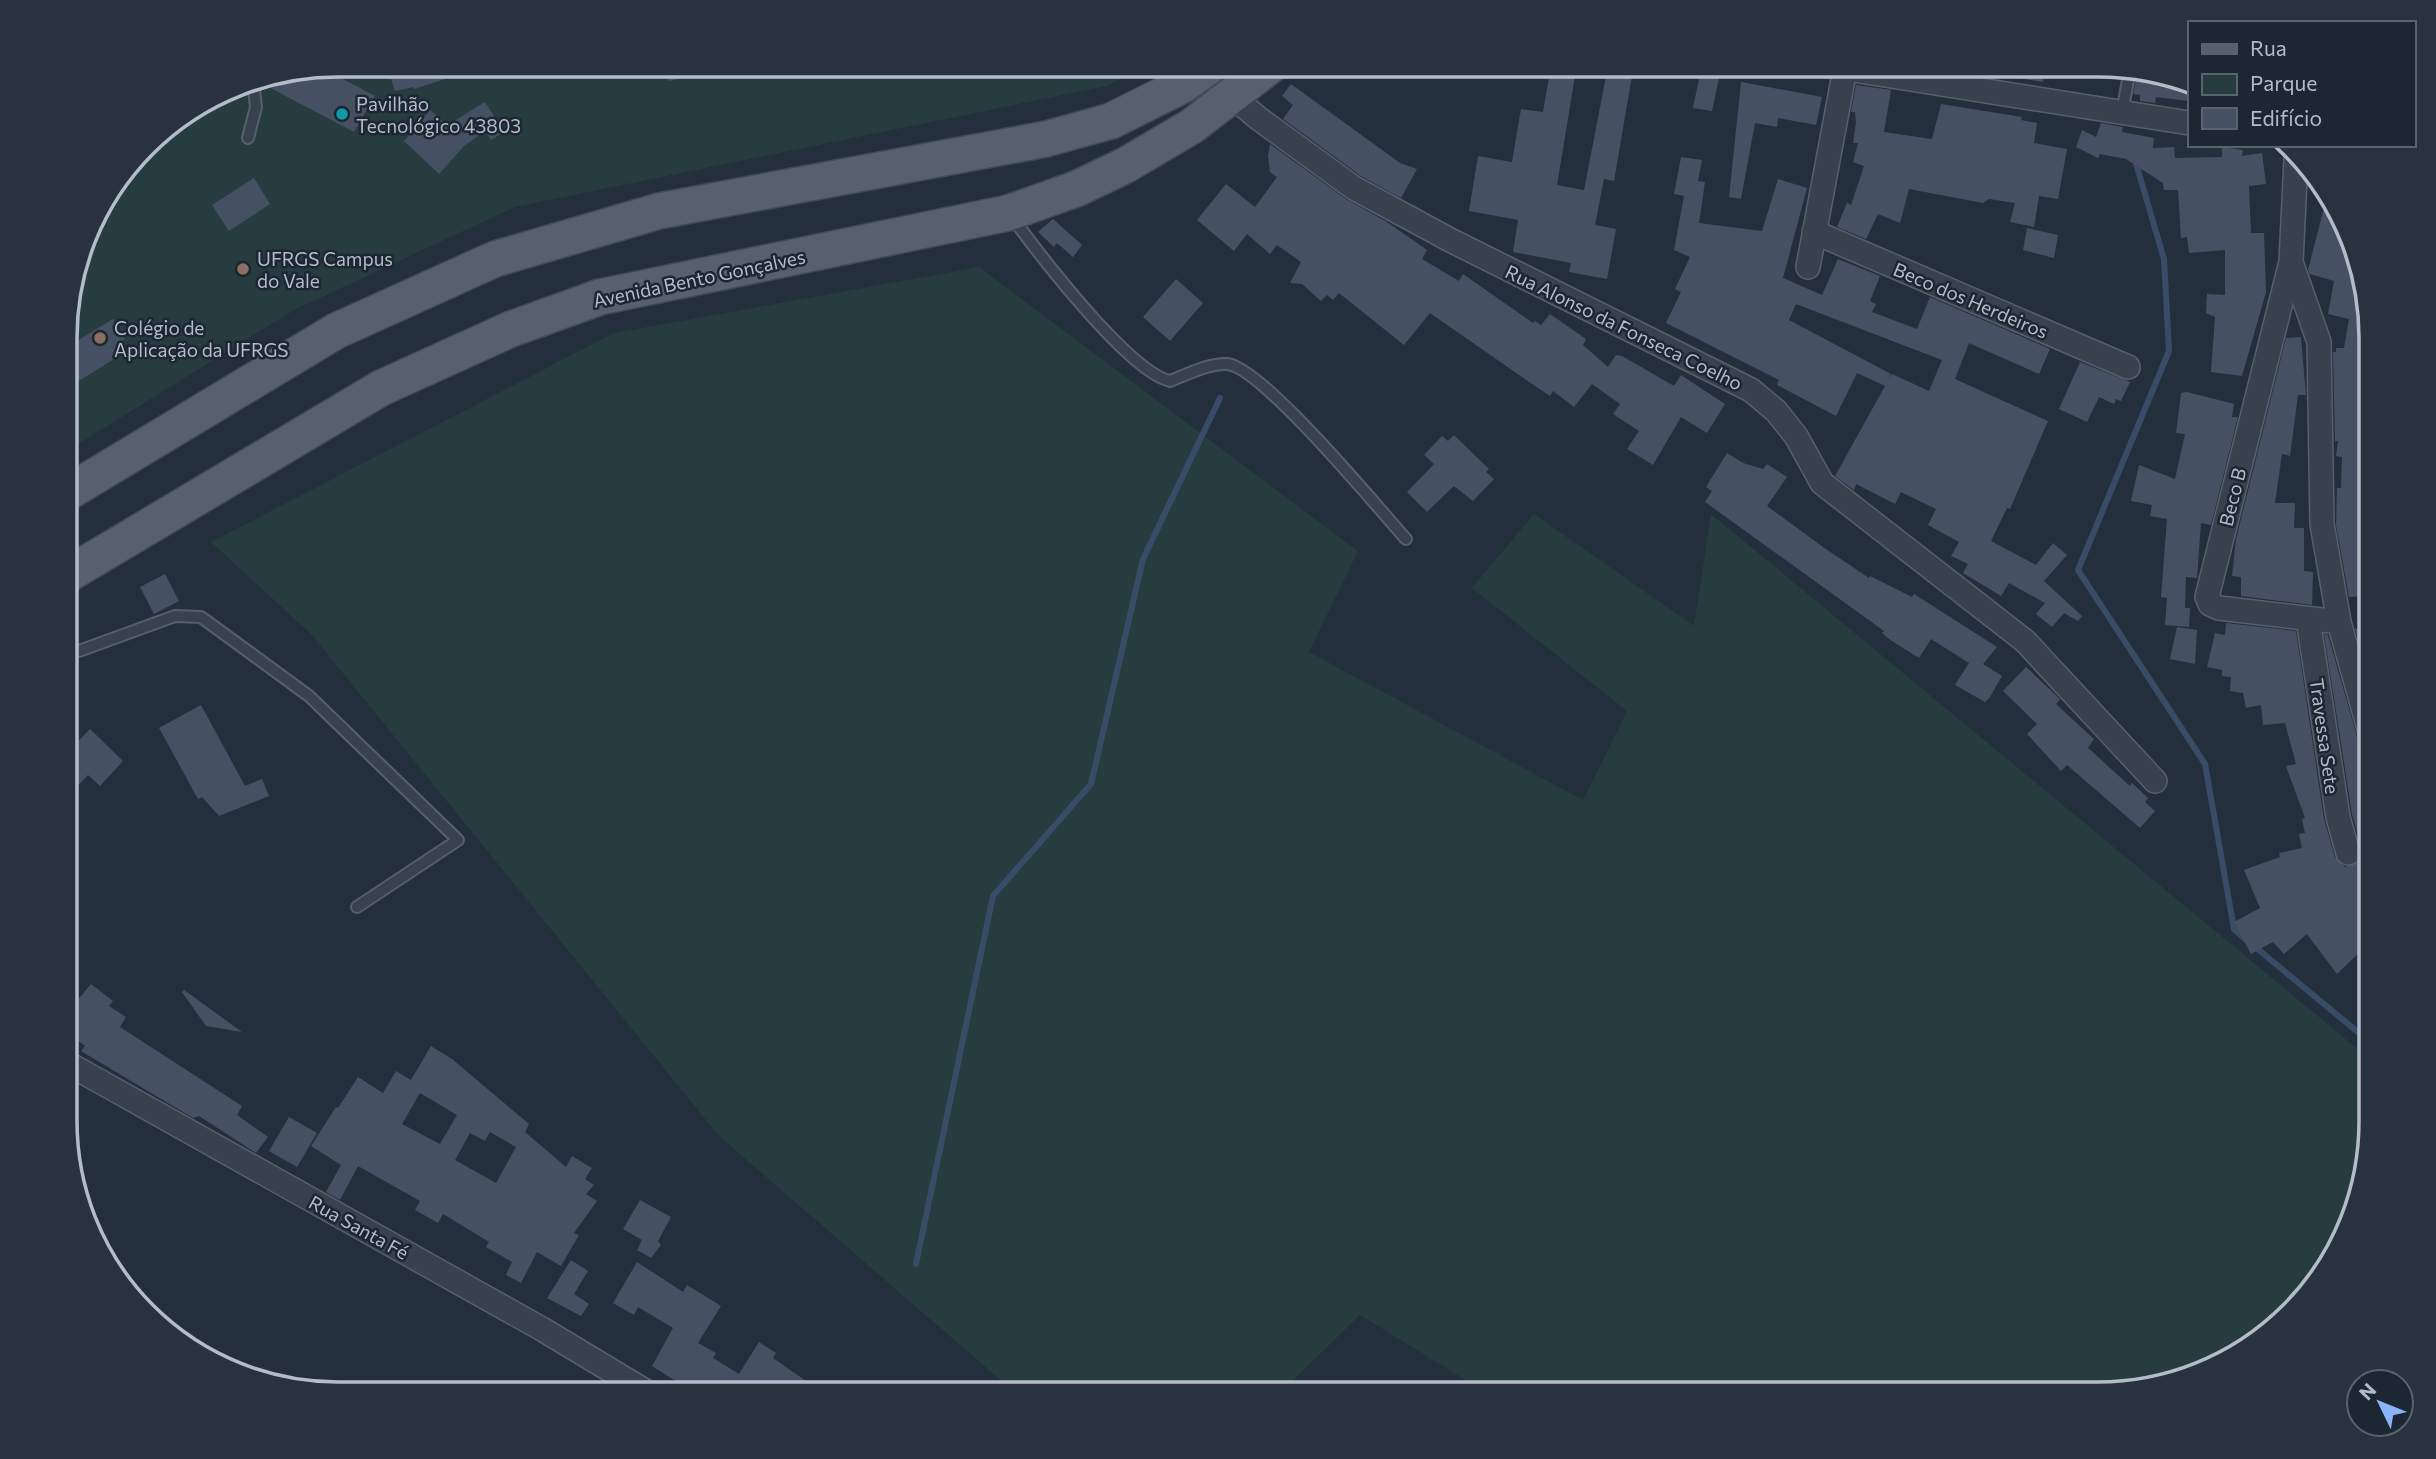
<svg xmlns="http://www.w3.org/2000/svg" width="2436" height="1459" viewBox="0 0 2436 1459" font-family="Commissioner,sans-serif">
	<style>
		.green { fill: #263c3f }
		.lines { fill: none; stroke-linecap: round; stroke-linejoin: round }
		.stream { stroke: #394c67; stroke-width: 6 }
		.building { fill: #455162; fill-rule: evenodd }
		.lane-casing { stroke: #565f6c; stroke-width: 14 }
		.street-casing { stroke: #565f6c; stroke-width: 26 }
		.primary-casing { stroke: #414a57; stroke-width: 38 }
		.lane { stroke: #38414e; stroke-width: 10 }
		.street { stroke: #38414e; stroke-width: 23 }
		.primary { stroke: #56606e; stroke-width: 35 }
		.culture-dot { fill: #0f9aa8; stroke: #1d2633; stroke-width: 2.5 }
		.education-dot { fill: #8d6e63; stroke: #1d2633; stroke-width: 2.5 }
		.labels { text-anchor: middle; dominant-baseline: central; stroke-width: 5; stroke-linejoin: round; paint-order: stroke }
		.poi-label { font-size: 19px; fill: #b4bcc9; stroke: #1d2633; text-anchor: start }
		.street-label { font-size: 19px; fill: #b4bcc9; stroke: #1d2633 }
		.rim { fill: none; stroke: #b4bcc9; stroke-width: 3.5 }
	</style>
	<rect width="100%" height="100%" fill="#242f3e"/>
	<!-- green -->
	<path class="green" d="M 338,65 L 1144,65 L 1107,86 L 515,207 L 294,310 L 67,451 L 67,303 L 93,217 L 158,133 L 234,85 Z
		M 979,267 L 1358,551 L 1309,652 L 1583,800 L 1627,711 L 1472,588 L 1534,514 L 1694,626 L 1711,514 L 2371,1060 L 2371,1138 L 2334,1258 L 2291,1314 L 2235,1357 L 2115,1394 L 1473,1394 L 1477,1387 L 1360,1315 L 1286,1387 L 1012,1390 L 719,1136 L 312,635 L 211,542 L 614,333 Z"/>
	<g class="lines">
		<!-- stream -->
		<path class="stream" d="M 2135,160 L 2164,259 L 2169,351 L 2078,570 L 2205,764 L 2234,929 L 2245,939
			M 2254,946 L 2371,1043
			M 916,1264 L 993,896 L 1091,784 L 1143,559 L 1220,398"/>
	</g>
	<!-- building -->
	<path class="building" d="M 440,65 L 445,79 L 414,89 L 413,87 L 395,91 L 391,79 Z
		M 665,65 L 713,65 L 714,73 L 668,81 Z
		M 1992,65 L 2046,65 L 2043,82 L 1991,74 Z
		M 1608,66 L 1633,70 L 1614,181 L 1604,179 L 1595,225 L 1616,229 L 1607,279 L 1569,272 L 1571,263 L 1513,252 L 1518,220 L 1469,211 L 1478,156 L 1512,162 L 1521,109 L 1543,112 L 1550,71 L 1575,76 L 1557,185 L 1584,190 Z
		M 322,68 L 375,96 L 354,132 L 261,83 L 261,80 Z
		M 2138,70 L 2169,74 L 2189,83 L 2189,101 L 2156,97 L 2155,103 L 2140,101 L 2140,95 L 2133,94 Z
		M 1700,74 L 1719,78 L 1712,111 L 1693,108 Z
		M 1741,82 L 1822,97 L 1816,125 L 1778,118 L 1777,127 L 1755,123 L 1741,199 L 1729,197 Z
		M 1291,84 L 1400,163 L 1417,169 L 1401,198 L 1361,176 L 1283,119 L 1293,105 L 1282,96 Z
		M 1856,85 L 1891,90 L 1884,132 L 1932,139 L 1941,104 L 2022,117 L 2021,120 L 2037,123 L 2034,143 L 2067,149 L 2058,199 L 2039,196 L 2034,227 L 2010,222 L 2015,203 L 1989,199 L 1983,203 L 1909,189 L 1900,223 L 1878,214 L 1866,239 L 1837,227 L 1847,203 L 1851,205 L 1864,166 L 1853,162 L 1858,143 L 1853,143 L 1856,122 L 1855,112 L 1851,112 Z
		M 485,102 L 504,132 L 491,140 L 485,131 L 464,146 L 439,174 L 404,141 L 430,110 L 448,125 Z
		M 2101,123 L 2123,127 L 2122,132 L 2154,138 L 2153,148 L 2174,147 L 2175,158 L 2222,157 L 2222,147 L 2243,150 L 2242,156 L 2262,153 L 2266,184 L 2249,186 L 2251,233 L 2264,233 L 2266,292 L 2242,376 L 2211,372 L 2215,317 L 2206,313 L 2207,294 L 2225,295 L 2225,250 L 2189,253 L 2187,237 L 2181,238 L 2178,190 L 2164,190 L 2163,183 L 2126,159 L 2100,154 L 2098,158 L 2076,147 L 2082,130 L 2096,137 Z
		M 1270,144 L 1346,199 L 1387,222 L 1427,250 L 1422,259 L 1459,281 L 1463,274 L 1533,323 L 1535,321 L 1541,325 L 1550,314 L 1586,339 L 1583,345 L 1608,367 L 1616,355 L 1622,356 L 1674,386 L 1681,375 L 1725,404 L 1707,433 L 1681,417 L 1653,465 L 1627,449 L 1639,431 L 1613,414 L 1620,404 L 1592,384 L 1574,407 L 1553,391 L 1550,396 L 1519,375 L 1430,313 L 1404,345 L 1339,293 L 1333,300 L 1327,295 L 1321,301 L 1302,284 L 1290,283 L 1301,262 L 1277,245 L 1270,254 L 1247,234 L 1234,251 L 1197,220 L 1226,184 L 1255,207 L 1277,177 L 1270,172 L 1268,156 Z
		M 1681,157 L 1702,160 L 1698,181 L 1705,182 L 1699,223 L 1762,231 L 1778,179 L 1807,188 L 1783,278 L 1822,295 L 1838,259 L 1880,276 L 1870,301 L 1876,304 L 1872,312 L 1917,329 L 1930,297 L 2050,349 L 2039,374 L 1969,343 L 1955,379 L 2048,421 L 2010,509 L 2007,508 L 1991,541 L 2036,565 L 2053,543 L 2067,555 L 2044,581 L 2082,616 L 2078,621 L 2064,613 L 2052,627 L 2036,614 L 2045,603 L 2009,583 L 2001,596 L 1963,573 L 1968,564 L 1951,556 L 1959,542 L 1928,525 L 1936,509 L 1901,492 L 1895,504 L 1856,484 L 1854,490 L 1835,476 L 1885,386 L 1857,373 L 1836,416 L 1777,385 L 1779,380 L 1666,323 L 1681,292 L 1675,289 L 1690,257 L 1674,250 L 1684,196 L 1674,194 ZM 1796,304 L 1942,360 L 1929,391 L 1892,374 L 1888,381 L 1891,374 L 1789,320 Z
		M 254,178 L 270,204 L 229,231 L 212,205 Z
		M 2328,192 L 2357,251 L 2363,281 L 2356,319 L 2371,322 L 2371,596 L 2349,597 L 2336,525 L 2337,488 L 2341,488 L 2342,457 L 2336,456 L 2338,441 L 2335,441 L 2333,352 L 2336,352 L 2336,348 L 2344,348 L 2349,319 L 2328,314 L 2334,281 L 2310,274 L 2308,270 Z
		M 1053,219 L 1082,245 L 1073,257 L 1057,243 L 1054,247 L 1038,232 Z
		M 2027,228 L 2058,235 L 2054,258 L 2023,250 Z
		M 1176,279 L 1203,303 L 1170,341 L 1143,317 Z
		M 113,319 L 125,339 L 121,342 L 127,351 L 77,382 L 67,367 L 67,347 Z
		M 2301,337 L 2306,395 L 2298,395 L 2290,456 L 2282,454 L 2275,503 L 2295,503 L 2294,528 L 2304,528 L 2304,571 L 2313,572 L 2312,605 L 2241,596 L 2241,577 L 2232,576 L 2236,539 L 2286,338 Z
		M 2080,362 L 2130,382 L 2121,401 L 2116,399 L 2114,404 L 2099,397 L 2087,422 L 2059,409 Z
		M 2187,392 L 2234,404 L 2232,417 L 2238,417 L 2211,525 L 2201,523 L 2197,578 L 2186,577 L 2185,608 L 2190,608 L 2189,627 L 2165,625 L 2167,598 L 2161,597 L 2167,519 L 2150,516 L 2152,505 L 2131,501 L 2139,465 L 2175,479 L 2185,434 L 2176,433 L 2181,393 Z
		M 1454,435 L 1489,469 L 1486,472 L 1494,479 L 1473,501 L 1454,486 L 1427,512 L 1407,492 L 1434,464 L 1424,455 L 1442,436 L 1448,441 Z
		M 1727,453 L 1743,463 L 1763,469 L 1767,464 L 1787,477 L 1767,506 L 1823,547 L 1869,578 L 1870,576 L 1912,597 L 1914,594 L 1997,647 L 1983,664 L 2002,676 L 1990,697 L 1985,702 L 1955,685 L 1969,663 L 1931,639 L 1919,658 L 1889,639 L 1882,633 L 1884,631 L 1705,502 L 1712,491 L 1706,487 Z
		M 165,574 L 179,601 L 154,614 L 140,587 Z
		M 2226,623 L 2296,631 L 2324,819 L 2335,857 L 2345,867 L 2358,862 L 2362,850 L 2352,814 L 2324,634 L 2328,635 L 2358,740 L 2369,750 L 2371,941 L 2337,974 L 2307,934 L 2284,954 L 2273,942 L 2251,954 L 2234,922 L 2260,908 L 2244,870 L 2280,857 L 2279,853 L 2302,848 L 2299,834 L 2305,833 L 2302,819 L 2305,818 L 2286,766 L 2296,764 L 2285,723 L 2263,725 L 2261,705 L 2246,708 L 2243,693 L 2230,691 L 2231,677 L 2222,676 L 2222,670 L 2207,667 L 2215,633 L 2225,635 Z
		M 2371,626 L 2371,656 L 2364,658 L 2355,629 Z
		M 2177,627 L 2197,630 L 2195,664 L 2170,659 Z
		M 2026,667 L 2060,699 L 2056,704 L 2094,739 L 2088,748 L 2130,786 L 2132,783 L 2148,798 L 2145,802 L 2155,811 L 2140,828 L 2067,765 L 2061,771 L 2027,734 L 2037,724 L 2003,691 Z
		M 201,705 L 245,786 L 262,779 L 269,796 L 219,816 L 202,797 L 198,799 L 159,728 Z
		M 90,729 L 123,761 L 100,786 L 88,775 L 67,797 L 67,753 Z
		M 91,984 L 113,1001 L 109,1006 L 126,1017 L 120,1027 L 242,1106 L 237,1115 L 268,1137 L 256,1153 L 199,1116 L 193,1118 L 81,1051 L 85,1046 L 67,1032 L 67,1013 Z
		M 184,990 L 242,1032 L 206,1026 L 182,992 Z
		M 431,1046 L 452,1059 L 529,1124 L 525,1132 L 566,1167 L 572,1156 L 592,1168 L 585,1179 L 594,1185 L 586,1194 L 597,1201 L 574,1233 L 579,1235 L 561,1266 L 537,1252 L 521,1283 L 506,1275 L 512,1262 L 486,1247 L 489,1242 L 443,1214 L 438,1223 L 415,1210 L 420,1201 L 358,1166 L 340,1200 L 326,1192 L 341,1165 L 311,1146 L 336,1107 L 338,1108 L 358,1077 L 383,1093 L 396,1071 L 411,1080 ZM 420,1093 L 457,1115 L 440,1144 L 402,1124 ZM 490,1132 L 516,1147 L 496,1183 L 455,1160 L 470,1133 L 485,1141 Z
		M 289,1117 L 317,1133 L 297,1167 L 269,1151 Z
		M 640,1200 L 671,1217 L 658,1241 L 661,1245 L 651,1258 L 637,1250 L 642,1240 L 623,1229 Z
		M 571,1260 L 588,1271 L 574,1294 L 589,1304 L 581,1316 L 547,1298 Z
		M 637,1262 L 683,1292 L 687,1285 L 721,1306 L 698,1343 L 716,1353 L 713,1358 L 739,1374 L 759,1342 L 776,1353 L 773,1358 L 809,1383 L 801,1394 L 696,1394 L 652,1366 L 673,1328 L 638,1307 L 634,1315 L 613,1303 Z"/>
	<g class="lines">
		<!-- lane casing -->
		<g class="lane-casing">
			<path id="lane" d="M 2122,113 L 2130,69
				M 248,138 L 256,107 L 253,82
				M 1011,216 C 1039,254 1128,371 1170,381 C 1186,375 1209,363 1227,364 C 1261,366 1378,508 1406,539
				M 67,649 L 79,651 L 175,616 L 201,617 L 309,696 L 458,840 L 357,907"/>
		</g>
		<!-- street casing -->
		<g class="street-casing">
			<path id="street" d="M 1822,65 L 2189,123
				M 1233,97 L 1258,118 L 1354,188 L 1452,241 L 1751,390 L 1776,411 L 1796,436 L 1822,483 L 2025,641 L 2155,781
				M 2296,159 L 2291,262 L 2319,342 L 2322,524 L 2339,622 L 2371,736
				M 1814,232 L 2128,367
				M 2291,262 L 2207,597 L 2210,604 L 2219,608 L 2339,622
				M 1808,267 L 1845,69
				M 2308,619 L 2338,817 L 2348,853
				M 67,1063 L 542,1329 L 650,1394"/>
		</g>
		<!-- primary casing -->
		<g class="primary-casing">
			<path id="primary" d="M 67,493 L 336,331 L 495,259 L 659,211 L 1046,139 L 1111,121 L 1183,85 L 1211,65
				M 67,575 L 381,388 L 511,329 L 600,297 L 1008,213 L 1076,189 L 1126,165 L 1192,126 L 1271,65"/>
		</g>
		<!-- lane -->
		<use href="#lane" class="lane"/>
		<!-- street -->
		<use href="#street" class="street"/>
		<!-- primary -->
		<use href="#primary" class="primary"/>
	</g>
	<!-- markers -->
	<circle class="culture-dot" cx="342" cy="114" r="7"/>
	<g class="education-dot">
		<circle cx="243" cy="269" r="7"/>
		<circle cx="100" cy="338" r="7"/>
	</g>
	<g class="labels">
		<!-- poi labels -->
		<g class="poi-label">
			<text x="356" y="103">Pavilhão<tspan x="356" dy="22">Tecnológico 43803</tspan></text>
			<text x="257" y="258">UFRGS Campus<tspan x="257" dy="22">do Vale</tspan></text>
			<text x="114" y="327">Colégio de<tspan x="114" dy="22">Aplicação da UFRGS</tspan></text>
		</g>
		<!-- street labels -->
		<g class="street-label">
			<text transform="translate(699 278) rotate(-12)">Avenida Bento Gonçalves</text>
			<text transform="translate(1971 300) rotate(23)">Beco dos Herdeiros</text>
			<text transform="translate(1624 327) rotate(26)">Rua Alonso da Fonseca Coelho</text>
			<text transform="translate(2232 497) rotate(-76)">Beco B</text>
			<text transform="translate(2325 736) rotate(82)">Travessa Sete</text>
			<text transform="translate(359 1227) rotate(29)">Rua Santa Fé</text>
		</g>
	</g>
	<!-- crop -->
	<path d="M0 0H2436V1459H0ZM338 77H2098A261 261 0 0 1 2359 338V1121A261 261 0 0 1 2098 1382H338A261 261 0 0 1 77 1121V338A261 261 0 0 1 338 77Z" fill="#29323f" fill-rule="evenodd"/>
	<path class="rim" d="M338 77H2098A261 261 0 0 1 2359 338V1121A261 261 0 0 1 2098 1382H338A261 261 0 0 1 77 1121V338A261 261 0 0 1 338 77Z"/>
	<!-- legend -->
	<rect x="2188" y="21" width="228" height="126" fill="#1d2633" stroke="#59626f" stroke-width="2"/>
	<rect x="2202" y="44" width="35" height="10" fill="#56606e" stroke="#59626f" stroke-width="2"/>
	<text x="2250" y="56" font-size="21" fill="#b4bcc9">Rua</text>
	<rect x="2202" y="74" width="35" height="21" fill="#263c3f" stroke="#59626f" stroke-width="2"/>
	<text x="2250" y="91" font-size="21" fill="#b4bcc9">Parque</text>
	<rect x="2202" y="108" width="35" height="21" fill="#455162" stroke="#59626f" stroke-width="2"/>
	<text x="2250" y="126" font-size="21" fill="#b4bcc9">Edifício</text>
	<!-- north arrow -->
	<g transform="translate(2380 1403) rotate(313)"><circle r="33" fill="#1d2633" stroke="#59626f" stroke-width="2"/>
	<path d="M0-5L12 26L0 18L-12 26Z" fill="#8ab4f8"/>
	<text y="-10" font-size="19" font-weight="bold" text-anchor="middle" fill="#b4bcc9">N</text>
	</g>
</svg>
